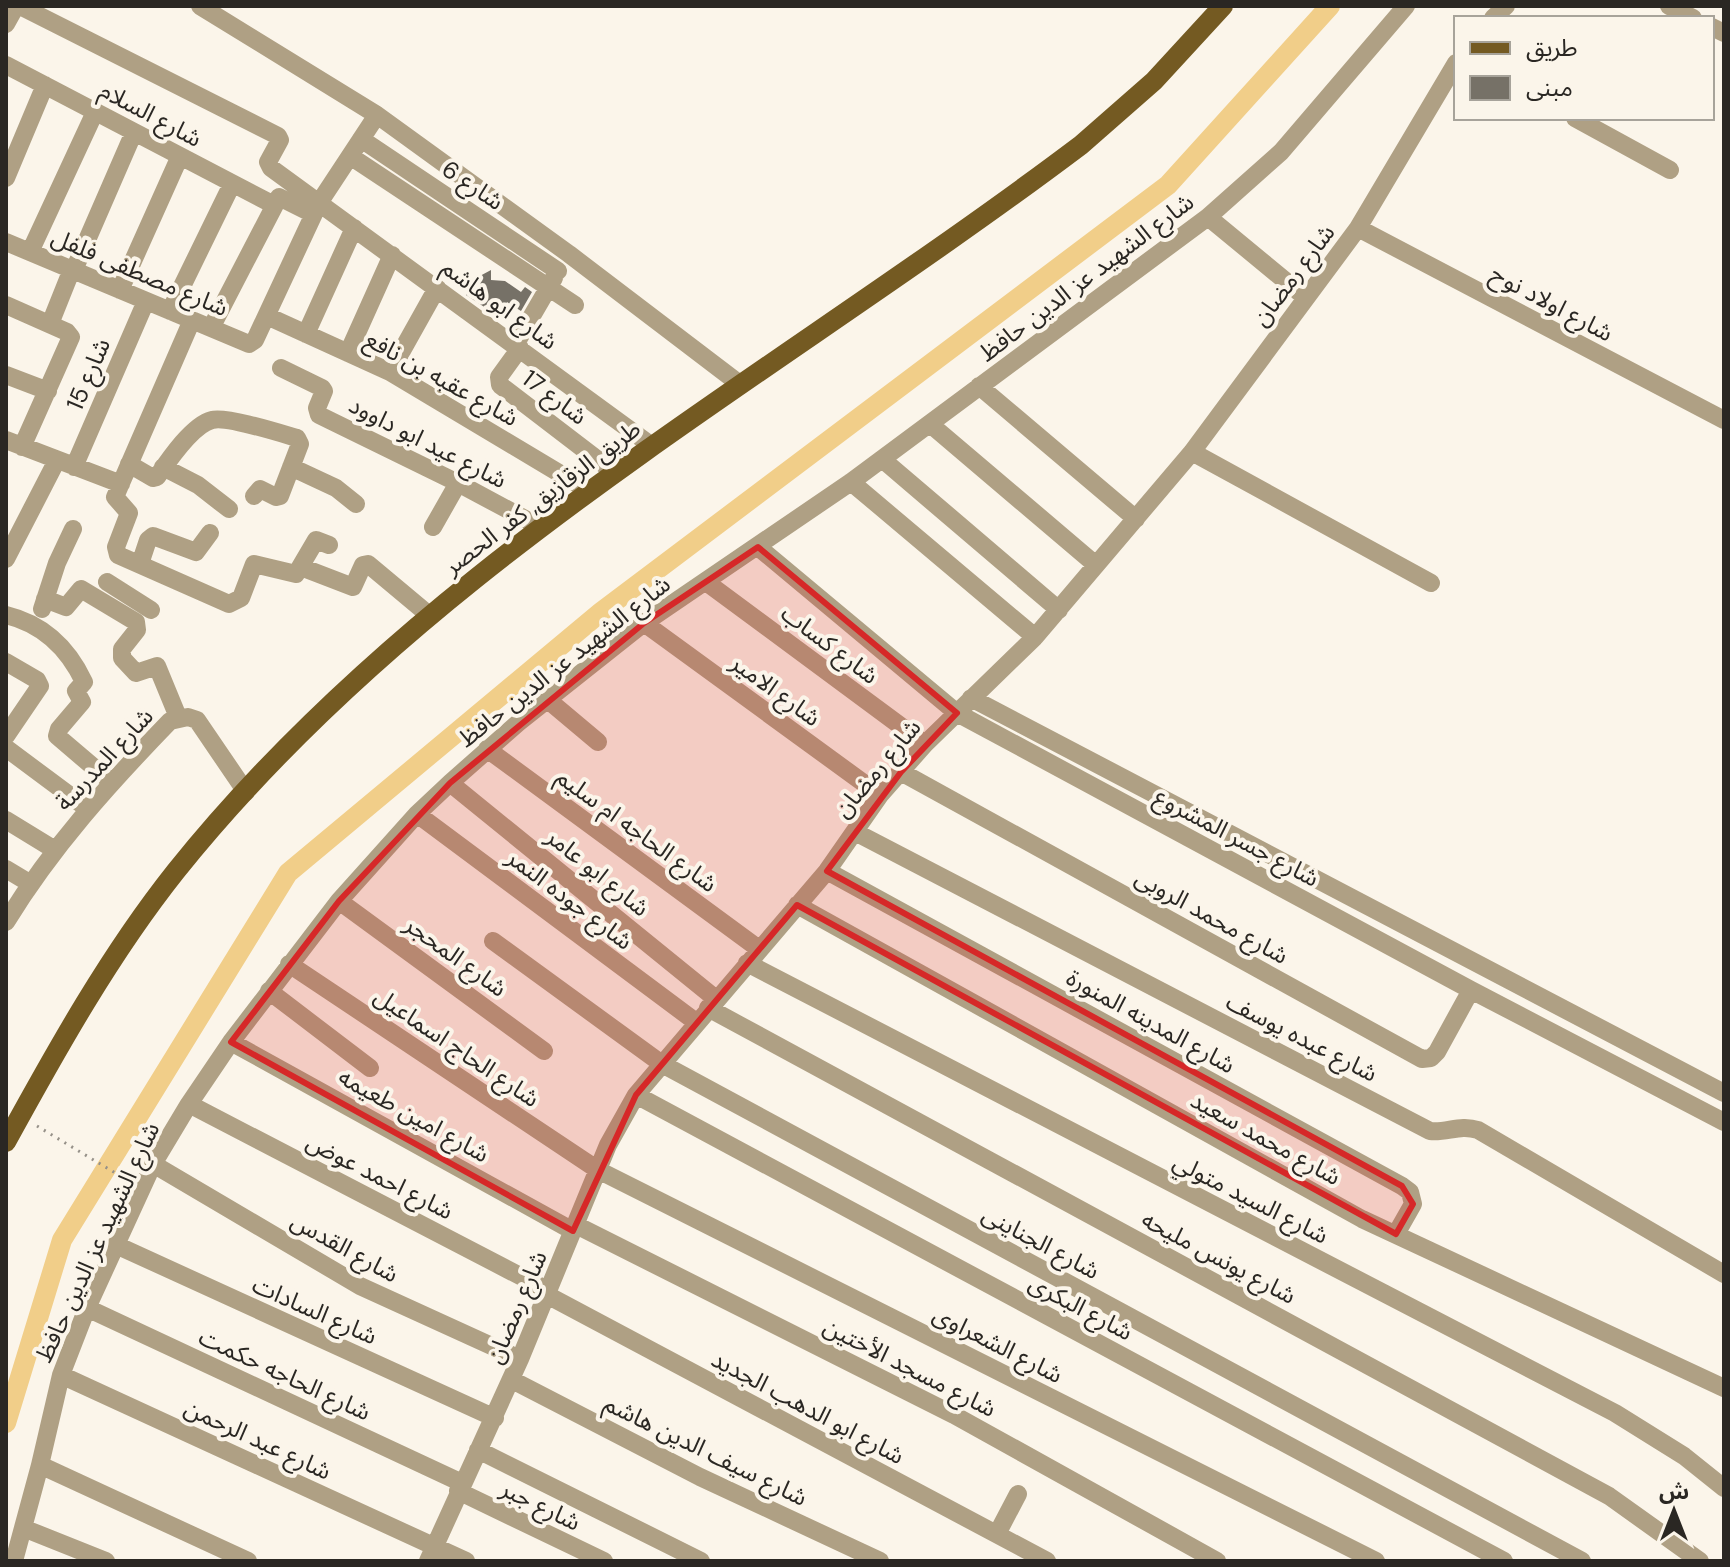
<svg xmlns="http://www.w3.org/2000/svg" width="1730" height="1567" viewBox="0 0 1730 1567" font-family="'DM Sans','Noto Sans Arabic',sans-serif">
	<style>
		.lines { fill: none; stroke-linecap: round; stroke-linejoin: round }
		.canal { stroke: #f1ce89; stroke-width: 20 }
		.building { fill: #767167 }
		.path { stroke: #969189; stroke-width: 3; stroke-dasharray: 2 6; stroke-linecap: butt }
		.minor { stroke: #afa084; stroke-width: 18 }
		.major { stroke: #745a22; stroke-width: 20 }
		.marked { fill: #d62828; fill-opacity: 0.2; stroke: #d62828; stroke-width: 6; stroke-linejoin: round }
		.labels { text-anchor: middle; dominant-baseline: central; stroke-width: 8; stroke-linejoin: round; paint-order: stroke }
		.street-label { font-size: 24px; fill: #2a2723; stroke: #fbf5ea }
	</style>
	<rect width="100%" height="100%" fill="#fbf5ea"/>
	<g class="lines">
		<!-- canal -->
		<path class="canal" d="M 6,1423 L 62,1240 L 288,873 L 601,612 L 1168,185 L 1330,6"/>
	</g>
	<!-- building -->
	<path class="building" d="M 491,270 L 491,280 L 505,281 L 521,292 L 525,287 L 532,292 L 521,311 L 507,302 L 498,316 L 466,295 L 478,277 Z"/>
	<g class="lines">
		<!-- path -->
		<path class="path" d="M 37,1126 L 127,1180"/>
		<!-- minor -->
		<path class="minor" d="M 20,6 L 278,136 L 280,140 L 268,162 L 271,168 L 652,446
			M 200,6 L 377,115 L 569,254 L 741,385
			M 1669,6 L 1693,18
			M 1493,18 L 1506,6
			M 6,24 L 16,6
			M 1712,27 L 1724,33
			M 6,65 L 274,205
			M 1575,118 L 1670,170
			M 361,139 L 558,271
			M 350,156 L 575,305
			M 6,178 L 45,85
			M 1208,217 L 1305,297
			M 1358,228 L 1724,420
			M 6,242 L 249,344 L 255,340 L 319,203 L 377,115
			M 30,252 L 95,112
			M 74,270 L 134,132
			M 120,290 L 180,156
			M 6,305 L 67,332 L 71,337 L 22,447
			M 170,311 L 232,184
			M 267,316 L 390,372 L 589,491
			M 50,324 L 72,269
			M 211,328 L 279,197 L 313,214
			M 306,334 L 354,228
			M 515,345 L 554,278
			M 520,348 L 499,377 L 500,385 L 615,473
			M 348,353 L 392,255
			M 281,368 L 322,388 L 324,391 L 317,408 L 319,415 L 458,483 L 540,527
			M 390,372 L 437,288
			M 6,375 L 48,391
			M 979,386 L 1136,519
			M 930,424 L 1096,565
			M 6,440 L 121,484
			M 1192,452 L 1431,583
			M 882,459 L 1059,610
			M 129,464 L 153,478 L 157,477 C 168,461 192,425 212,420 C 226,416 280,433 297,438 L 300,444 L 280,496 L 276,497 L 260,489 L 254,496
			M 74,467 L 146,301
			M 163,467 L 198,485 L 229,509
			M 291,467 L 336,488 L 356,504
			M 851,482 L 1035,637
			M 433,527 L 458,483
			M 758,547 L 957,713 L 1471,990 L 1724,1122
			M 118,555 L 229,604 L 241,598 L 254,564 L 296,574 L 316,540 L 329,545
			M 118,555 L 116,547 L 129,513 L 115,497 L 192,320
			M 6,559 L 57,460
			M 140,564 L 148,540 L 153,536 L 196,552 L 210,533
			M 301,567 L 353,587 L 363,565 L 368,564 L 429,615
			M 107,582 L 151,610
			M 706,582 L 925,744
			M 45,599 L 66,607 L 81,589 L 136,622 L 137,630 L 122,649 L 122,658 L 136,673 L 157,666 L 178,717
			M 42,609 L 57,563 L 73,529
			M 6,615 C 43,624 68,648 84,682 L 76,691 L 82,702 L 59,729 L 57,736 L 111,782
			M 644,623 L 880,795
			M 6,662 L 37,680 L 40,686 L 6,736
			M 971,698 L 1724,1093
			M 548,700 L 598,742
			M 6,748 L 88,809
			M 487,749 L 759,949
			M 901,772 L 1422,1059 L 1431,1058 L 1437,1052 L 1471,990
			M 450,783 L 716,999
			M 417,814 L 696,1022
			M 6,820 L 55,850
			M 855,832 L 1430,1131 C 1447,1133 1460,1124 1478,1130 L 1724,1274
			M 6,869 L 31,884
			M 827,871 L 1402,1186 L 1410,1192 L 1413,1204 L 1396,1234
			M 339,901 L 544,1051
			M 797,905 L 1362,1219 L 1724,1388
			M 6,922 C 52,847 109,784 170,721 L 188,717 L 197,720 L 246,792
			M 493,941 L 662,1064 L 1582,1561
			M 747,963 L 1615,1413 L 1684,1456 L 1724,1488
			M 289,964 L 598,1170 L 1376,1561
			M 269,991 L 370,1068
			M 708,1008 L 1609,1496 L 1700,1561
			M 231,1042 L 573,1231
			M 636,1095 L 1504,1561
			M 189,1104 L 549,1291
			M 153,1164 L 360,1286 L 520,1359
			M 576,1225 L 954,1415 L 1217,1561
			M 116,1245 L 495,1418
			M 547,1295 L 1047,1561
			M 87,1308 L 462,1483
			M 61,1375 L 466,1561
			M 512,1380 L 700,1477 L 880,1561
			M 478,1450 L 701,1561
			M 40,1465 L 248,1561
			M 458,1491 L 604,1561
			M 23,1528 L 106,1561
			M 997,1534 L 1018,1494
			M 14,1561 L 40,1465 L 61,1375 L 87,1308 L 153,1164 L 189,1104 L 231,1042 L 339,901 L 417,814 L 450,783 L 518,723 L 644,623 L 851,482 L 1208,217 L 1281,152 L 1406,6
			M 428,1561 L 520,1359 L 608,1145 L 636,1095 L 827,871 L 880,795 L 925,744 L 1035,637 L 1192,452 L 1358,228 L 1456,63"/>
		<!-- major -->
		<path class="major" d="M 6,1142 C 57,1049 110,954 176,871 C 422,564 772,378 1081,145 L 1154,81 L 1223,6"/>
	</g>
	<!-- marked area -->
	<path class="marked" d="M 758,547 L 957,713 L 901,772 L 827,871 L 1402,1186 L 1413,1204 L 1396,1234 L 797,905 L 636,1095 L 573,1231 L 231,1042 L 339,901 L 450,783 L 644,623 Z"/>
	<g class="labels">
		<!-- street labels -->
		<g class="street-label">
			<text transform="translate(151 114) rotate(28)">شارع السلام</text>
			<text transform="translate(473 185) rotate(34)">شارع 6</text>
			<text transform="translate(140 272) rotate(23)">شارع مصطفى فلفل</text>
			<text transform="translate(1293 275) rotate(-53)">شارع رمضان</text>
			<text transform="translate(1086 277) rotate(-37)">شارع الشهيد عز الدين حافظ</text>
			<text transform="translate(1552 303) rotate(28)">شارع اولاد نوح</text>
			<text transform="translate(500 304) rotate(36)">شارع ابو هاشم</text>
			<text transform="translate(88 374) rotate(-67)">شارع 15</text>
			<text transform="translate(442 378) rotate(29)">شارع عقبه بن نافع</text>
			<text transform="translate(555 397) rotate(37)">شارع 17</text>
			<text transform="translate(428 442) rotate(27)">شارع عيد ابو داوود</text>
			<text transform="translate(542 497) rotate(-37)">طريق الزقازيق, كفر الحصر</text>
			<text transform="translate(830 644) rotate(37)">شارع كساب</text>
			<text transform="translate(564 661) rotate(-38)">شارع الشهيد عز الدين حافظ</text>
			<text transform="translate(776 690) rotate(36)">شارع الامير</text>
			<text transform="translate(104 759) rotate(-47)">شارع المدرسة</text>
			<text transform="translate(877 768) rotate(-50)">شارع رمضان</text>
			<text transform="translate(637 830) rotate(36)">شارع الحاجه ام سليم</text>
			<text transform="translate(1237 837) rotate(28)">شارع جسر المشروع</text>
			<text transform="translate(598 872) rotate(39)">شارع ابو عامر</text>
			<text transform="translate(570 899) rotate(37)">شارع جوده النمر</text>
			<text transform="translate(1212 916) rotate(29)">شارع محمد الروبى</text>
			<text transform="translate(456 956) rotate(36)">شارع المحجر</text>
			<text transform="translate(1151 1021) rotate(29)">شارع المدينه المنورة</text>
			<text transform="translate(1302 1037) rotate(27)">شارع عبده يوسف</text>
			<text transform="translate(457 1047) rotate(34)">شارع الحاج اسماعيل</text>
			<text transform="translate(414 1115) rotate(29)">شارع امين طعيمه</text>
			<text transform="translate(1266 1138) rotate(29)">شارع محمد سعيد</text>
			<text transform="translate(380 1176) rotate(27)">شارع احمد عوض</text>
			<text transform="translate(1251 1198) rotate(27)">شارع السيد متولي</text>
			<text transform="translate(97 1242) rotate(-65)">شارع الشهيد عز الدين حافظ</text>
			<text transform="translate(1041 1242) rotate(28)">شارع الجناينى</text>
			<text transform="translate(345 1247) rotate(29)">شارع القدس</text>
			<text transform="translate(1219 1257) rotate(28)">شارع يونس مليحه</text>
			<text transform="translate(516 1307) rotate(-67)">شارع رمضان</text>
			<text transform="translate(1081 1307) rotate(28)">شارع البكرى</text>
			<text transform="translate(315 1310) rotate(24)">شارع السادات</text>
			<text transform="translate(998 1344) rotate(27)">شارع الشعراوى</text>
			<text transform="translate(910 1367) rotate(27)">شارع مسجد الأختين</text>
			<text transform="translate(285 1374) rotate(25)">شارع الحاجه حكمت</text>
			<text transform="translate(808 1407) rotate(28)">شارع ابو الدهب الجديد</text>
			<text transform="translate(258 1439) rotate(25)">شارع عبد الرحمن</text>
			<text transform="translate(706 1450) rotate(26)">شارع سيف الدين هاشم</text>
			<text transform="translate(541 1505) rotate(26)">شارع جبر</text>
		</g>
	</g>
	<!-- border -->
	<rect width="1730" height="1567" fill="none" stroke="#2a2723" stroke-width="16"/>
	<!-- legend -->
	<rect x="1454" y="16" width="260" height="104" fill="#fbf5ea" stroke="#a7a39a" stroke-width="2"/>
	<rect x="1470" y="42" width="40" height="12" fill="#745a22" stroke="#a7a39a" stroke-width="2"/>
	<text x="1526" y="56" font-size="24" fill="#2a2723">طريق</text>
	<rect x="1470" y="76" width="40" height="24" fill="#767167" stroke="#a7a39a" stroke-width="2"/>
	<text x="1526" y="96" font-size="24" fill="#2a2723">مبنى</text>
	<!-- north arrow -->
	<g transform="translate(1674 1511)" stroke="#fbf5ea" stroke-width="6" paint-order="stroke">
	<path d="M0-6L14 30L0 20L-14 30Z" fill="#2a2723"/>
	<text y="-12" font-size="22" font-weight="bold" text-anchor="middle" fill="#2a2723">ش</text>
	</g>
</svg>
